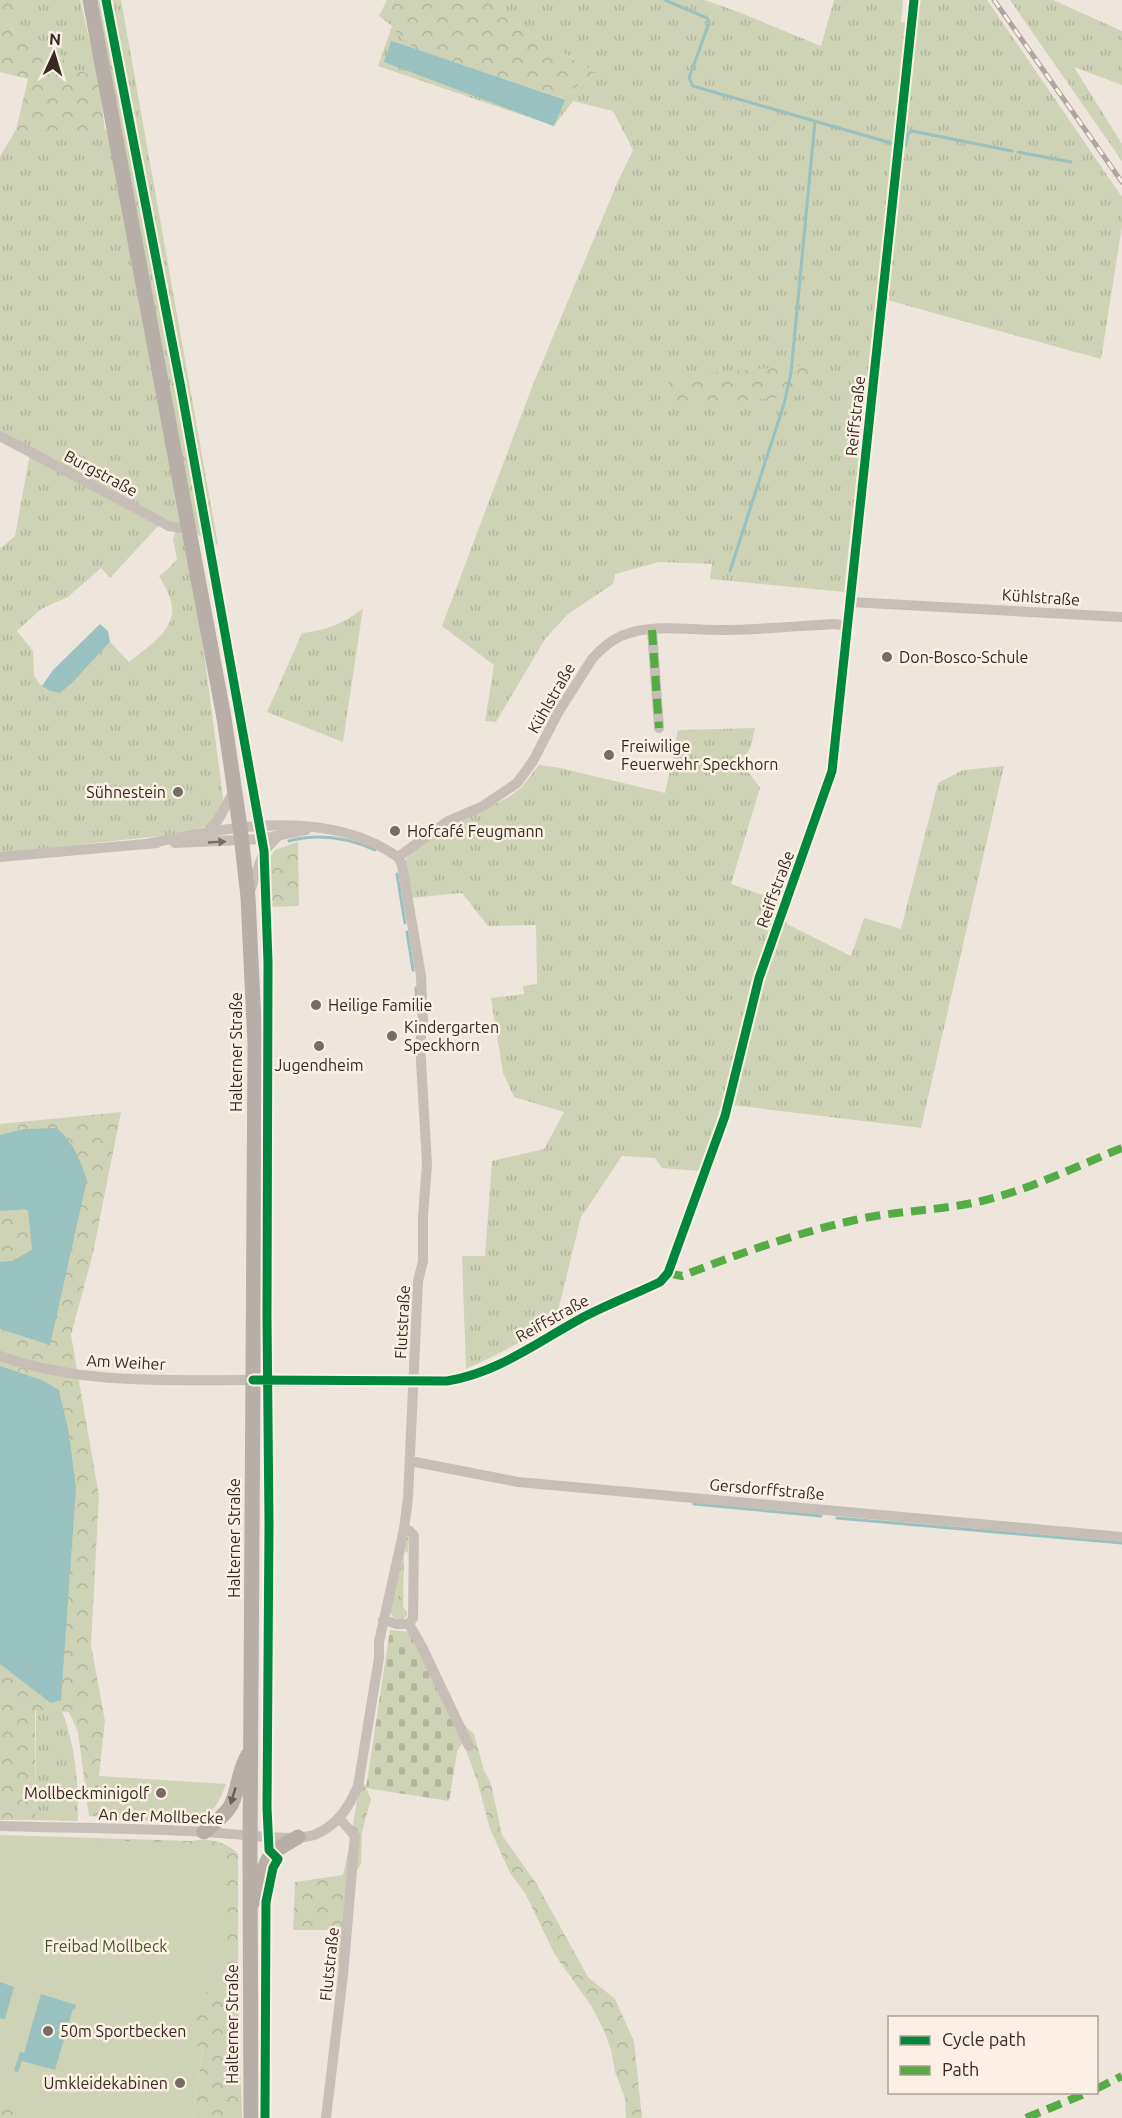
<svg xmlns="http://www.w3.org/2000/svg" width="1122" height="2118" viewBox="0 0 1122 2118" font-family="Ubuntu,sans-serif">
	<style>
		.grass { fill: url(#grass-tufts) }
		.forest { fill: url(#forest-crowns) }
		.cemetery { fill: url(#cemetery-stones) }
		.park { fill: #ced3b6 }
		.water { fill: #98c1c0 }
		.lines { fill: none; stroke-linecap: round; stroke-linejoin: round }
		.stream { stroke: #98c1c0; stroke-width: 3 }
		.street { stroke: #c6beb7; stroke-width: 10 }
		.secondary { stroke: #b7aea7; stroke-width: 15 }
		.rail-casing { stroke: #aea6a1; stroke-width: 5 }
		.rail { stroke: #fbf0e3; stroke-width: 3; stroke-dasharray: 9; stroke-linecap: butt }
		.quiet { stroke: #55ab44; stroke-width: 8; stroke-dasharray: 15 8; stroke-linecap: butt }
		.cycleway-casing { stroke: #fbf0e3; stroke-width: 13 }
		.cycleway { stroke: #00873e; stroke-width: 9 }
		.oneway { fill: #776d67 }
		.oneway2 { fill: #6a5f59 }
		.poi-dot { fill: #766c65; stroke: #fbf0e3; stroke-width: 2 }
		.labels { text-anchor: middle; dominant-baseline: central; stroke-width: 5; stroke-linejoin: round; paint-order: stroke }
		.street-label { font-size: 16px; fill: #362a25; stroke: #fbf0e3 }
		.poi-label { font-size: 16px; fill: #362a25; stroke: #fbf0e3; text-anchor: start }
		.park-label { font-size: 16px; fill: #455726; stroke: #fbf0e3 }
	</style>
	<defs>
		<pattern id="grass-tufts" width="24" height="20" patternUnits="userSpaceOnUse" patternTransform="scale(1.5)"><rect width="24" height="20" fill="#ced3b6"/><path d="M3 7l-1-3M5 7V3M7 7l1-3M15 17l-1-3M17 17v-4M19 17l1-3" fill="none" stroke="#b2b59c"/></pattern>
		<pattern id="forest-crowns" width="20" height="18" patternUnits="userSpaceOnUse" patternTransform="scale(1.5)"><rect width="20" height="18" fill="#ced3b6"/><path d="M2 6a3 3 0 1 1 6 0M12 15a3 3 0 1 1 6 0" fill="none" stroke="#b2b59c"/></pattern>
		<pattern id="cemetery-stones" width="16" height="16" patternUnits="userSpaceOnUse" patternTransform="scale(1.5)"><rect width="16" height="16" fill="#ced3b6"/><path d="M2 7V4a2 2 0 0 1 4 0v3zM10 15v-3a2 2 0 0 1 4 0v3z" fill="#b2b59c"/></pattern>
	</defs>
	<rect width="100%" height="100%" fill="#eee6dd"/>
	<!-- grass -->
	<path class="grass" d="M 17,0 L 80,0 L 98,76 L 69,68 L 50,51 L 35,50 L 14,33 L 10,23 Z
		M 98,0 L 121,0 L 218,545 L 0,434 L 0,156 L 16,130 L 120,130 Z
		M 387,0 L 393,0 L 390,8 L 416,49 L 560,98 L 596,73 L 500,14 L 492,0 L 705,0 L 741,13 L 821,46 L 834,0 L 903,0 L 901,22 L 917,25 L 919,0 L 987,0 L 1122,197 L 1122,226 L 1101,359 L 876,297 L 844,592 L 710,579 L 712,564 L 659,562 L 615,574 L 613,584 L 568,614 L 545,639 L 496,722 L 485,721 L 494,665 L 442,626 L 532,387 L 618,181 L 633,150 L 613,111 L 573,101 L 554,126 L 378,66 L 392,26 L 379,16 Z
		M 1010,0 L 1053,0 L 1122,31 L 1122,85 L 1074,67 L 1122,144 L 1122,161 Z
		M 30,453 L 160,524 L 110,578 L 101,568 L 68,597 L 41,609 L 17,631 L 33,651 L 34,676 L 40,684 L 51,691 L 60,692 L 73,682 L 110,642 L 129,662 C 145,649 175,631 172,607 C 171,596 164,585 159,576 L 169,568 L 177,559 L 173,539 L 176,531 L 189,539 L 223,797 C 220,825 202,829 179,834 L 0,853 L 0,549 L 15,536 Z
		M 363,608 L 343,742 L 267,712 L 302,633 C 326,630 344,624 363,608 Z
		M 755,728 L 751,746 L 742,763 L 760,788 L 731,884 L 780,901 L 787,924 L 851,956 L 864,918 L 901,929 L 938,783 L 963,770 L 1004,766 L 921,1128 L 724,1104 L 700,1171 L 662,1168 L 655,1158 L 622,1156 L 581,1217 L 555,1323 L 498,1354 L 466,1369 L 462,1256 L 485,1256 L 492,1161 L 544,1149 L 564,1112 L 514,1097 L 503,1073 L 491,998 L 524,994 L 523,986 L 537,984 L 536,925 L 488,926 L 462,893 L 410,898 L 405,861 L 408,855 L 455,821 L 482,811 L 507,798 L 521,788 L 539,765 L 560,768 L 665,793 L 678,730 Z
		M 407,1537 L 409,1538 L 408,1553 L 406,1551 L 404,1554 L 403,1607 L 407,1612 L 407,1616 L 402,1620 L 393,1617 L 390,1612 Z
		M 36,1711 L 62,1711 C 76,1747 78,1783 78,1821 L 35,1820 Z"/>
	<!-- forest -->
	<path class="forest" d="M 0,0 L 17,0 L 10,24 L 14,33 L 35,49 L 50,51 L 61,55 L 69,68 L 98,76 L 105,131 L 16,130 L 28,79 L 0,72 Z
		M 393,0 L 492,0 L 500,14 L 596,73 L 560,98 L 416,49 C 398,37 383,24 393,0 Z
		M 809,365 L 809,394 L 672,408 L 668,376 Z
		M 298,842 L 299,906 L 270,907 L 267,862 L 275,850 Z
		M 121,1112 L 93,1253 L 71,1335 L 99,1496 L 91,1645 L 105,1721 L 99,1776 L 100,1811 L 107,1817 L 89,1816 L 78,1732 L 69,1712 L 35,1711 L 35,1820 L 0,1820 L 0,1124 Z
		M 447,1710 L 474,1734 L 484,1770 L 491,1784 L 502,1835 L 536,1883 L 588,1977 L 615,1999 L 634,2041 L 642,2118 L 626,2118 L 625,2098 L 615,2072 L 611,2050 L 605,2033 L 592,2007 L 555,1955 L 525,1893 L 510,1873 L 490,1829 L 477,1780 L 463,1742 L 447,1766 Z
		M 362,1779 L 371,1799 L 362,1832 L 361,1864 L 350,1881 L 341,1964 L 337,1965 L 333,1938 L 329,1930 L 293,1930 L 295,1882 L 343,1875 C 351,1843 354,1811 362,1779 Z
		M 0,1835 L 193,1841 C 207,1837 228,1842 238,1854 L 238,1997 L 242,2118 L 192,2118 L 203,2048 L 191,2046 L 0,1845 Z
		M 0,2093 L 11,2096 L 10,2102 L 32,2109 L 29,2118 L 0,2118 Z"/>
	<!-- cemetery -->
	<path class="cemetery" d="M 390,1630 L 412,1632 L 460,1734 L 449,1801 L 366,1788 Z"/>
	<!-- park -->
	<path class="park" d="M 99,1776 L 226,1784 C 222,1794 219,1804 210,1812 C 189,1828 133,1818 107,1817 L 100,1811 Z
		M 0,1837 L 185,1843 L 227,1849 L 223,1987 L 199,1994 L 191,2045 L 203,2047 L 192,2118 L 29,2118 L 32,2109 L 9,2102 L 10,2096 L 0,2093 Z"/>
	<!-- water -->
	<path class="water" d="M 391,41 L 416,49 L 565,100 L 554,126 L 384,62 Z
		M 100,624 L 108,631 L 110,642 L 73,682 L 60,693 L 51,691 L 42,686 L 53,670 Z
		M 57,1128 C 73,1142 80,1160 87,1180 L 50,1345 L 0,1329 L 0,1262 L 12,1261 L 32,1250 L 28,1209 L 0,1211 L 0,1135 L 25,1129 Z
		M 0,1366 L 44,1381 L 59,1390 L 69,1434 L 76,1488 L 61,1700 L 51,1703 L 0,1664 Z
		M 0,1982 L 14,1987 L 5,2019 L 0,2018 Z
		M 41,1994 L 76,2005 L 75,2009 L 73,2009 L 55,2070 L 22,2061 L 18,2072 L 14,2071 L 20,2052 L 24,2053 Z"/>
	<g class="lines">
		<!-- stream -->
		<path class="stream" d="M 665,0 L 707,18 L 709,23 L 689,78 L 693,86 L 891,143
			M 906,145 L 908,133 L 912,131 L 1012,151
			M 1018,152 L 1071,162
			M 730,571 L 784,404 L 791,373 L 815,121
			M 289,841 C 319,833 348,838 375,850
			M 397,874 L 405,923
			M 407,932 L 413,970
			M 416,988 L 417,1005
			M 694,1504 L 821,1516
			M 837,1518 L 1122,1543"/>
		<!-- street -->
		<path class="street" d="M 0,436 L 169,526 L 190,530
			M 851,602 L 1122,617
			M 652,630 L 659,728
			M 207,832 L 218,820 L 235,789
			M 151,843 C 230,827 326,807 398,857 L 448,821 L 483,806 L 517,783 L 533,761 L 559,711 L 592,659 C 600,650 610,641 621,636 C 651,623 687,630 718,630 C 757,630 796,626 834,624 L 849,626
			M 175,843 L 261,839 L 306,830
			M 0,857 L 157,843
			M 249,894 L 264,851 L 278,836
			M 0,1356 C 82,1385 168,1380 253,1380
			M 274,1382 L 447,1381 C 497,1373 536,1343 580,1319 C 606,1305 633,1295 660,1282 L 668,1273 L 725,1116 L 759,978 L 832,771 L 914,0
			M 410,1461 L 518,1482 L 1122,1537
			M 404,1529 L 410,1531 L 414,1536 L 413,1618 L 409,1624
			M 383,1620 L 397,1624 L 409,1624
			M 409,1624 L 422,1647 L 469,1746
			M 0,1826 C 68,1828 137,1828 205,1832 C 230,1833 293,1842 314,1835 C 337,1826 349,1807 358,1786 L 379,1658 L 379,1642 L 404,1529 L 408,1498 L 418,1281 L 423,1261 L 423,1216 L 427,1164 L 420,1044 L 423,1020 L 422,1000 L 421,976 L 402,865 L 398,857
			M 326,2118 L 343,1975 L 355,1836 L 339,1818"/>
		<!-- secondary -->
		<path class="secondary" d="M 90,0 L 224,718 L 240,827 L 248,897 L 255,1044 L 250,1852 L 251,2118
			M 204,1832 C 213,1824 225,1816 231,1805 C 239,1789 238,1771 248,1755
			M 252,1903 C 263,1889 260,1866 273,1853 C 279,1847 290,1842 298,1837"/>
		<!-- rail casing -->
		<g class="rail-casing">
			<path id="rail" d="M 994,0 L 1122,182"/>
		</g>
		<!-- rail -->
		<use href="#rail" class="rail"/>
		<!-- quiet -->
		<path class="quiet" d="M 652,630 L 659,728
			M 668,1273 L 682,1276 C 738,1254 796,1233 855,1220 C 898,1210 943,1211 986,1200 C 1033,1188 1077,1166 1122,1148
			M 1096,2089 L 1122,2076
			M 1026,2118 L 1089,2092"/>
		<!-- cycleway casing -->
		<g class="cycleway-casing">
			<path id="cycleway" d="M 106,0 L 181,388 L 264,851 L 268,962 L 267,1317 L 269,1524 L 267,1808 L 269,1850 L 278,1859 L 273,1868 L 266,1902 L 265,2118
				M 253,1380 L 447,1381 C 497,1373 536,1343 580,1319 C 606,1305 633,1295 660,1282 L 668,1273 L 725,1116 L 759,978 L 832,771 L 914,0"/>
		</g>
		<!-- cycleway -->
		<use href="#cycleway" class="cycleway"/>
	</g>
	<!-- one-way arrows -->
	<defs><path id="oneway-solid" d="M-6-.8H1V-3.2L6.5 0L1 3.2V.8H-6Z" transform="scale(1.5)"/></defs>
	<use class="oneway" href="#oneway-solid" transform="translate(217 842) rotate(-3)"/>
	<use class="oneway2" href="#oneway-solid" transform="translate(233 1796) rotate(107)"/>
	<!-- markers -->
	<g class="poi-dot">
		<circle cx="887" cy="657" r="6"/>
		<circle cx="609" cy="755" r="6"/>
		<circle cx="178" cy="792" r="6"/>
		<circle cx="395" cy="831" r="6"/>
		<circle cx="316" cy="1005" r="6"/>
		<circle cx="392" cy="1036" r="6"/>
		<circle cx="319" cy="1046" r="6"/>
		<circle cx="161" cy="1793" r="6"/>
		<circle cx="48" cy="2031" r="6"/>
		<circle cx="180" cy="2083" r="6"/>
	</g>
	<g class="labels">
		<!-- street labels -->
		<g class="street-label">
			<text transform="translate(855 416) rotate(-84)">Reiffstraße</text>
			<text transform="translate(101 473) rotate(28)">Burgstraße</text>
			<text transform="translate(1041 597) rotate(4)">Kühlstraße</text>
			<text transform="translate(551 698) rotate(-60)">Kühlstraße</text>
			<text transform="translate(775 889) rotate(-70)">Reiffstraße</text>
			<text transform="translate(236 1052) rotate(-90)">Halterner Straße</text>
			<text transform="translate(552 1318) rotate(-29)">Reiffstraße</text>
			<text transform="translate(402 1322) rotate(-87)">Flutstraße</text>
			<text transform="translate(126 1362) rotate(3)">Am Weiher</text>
			<text transform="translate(767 1489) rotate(5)">Gersdorffstraße</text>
			<text transform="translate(234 1538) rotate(-90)">Halterner Straße</text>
			<text transform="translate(161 1816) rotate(2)">An der Mollbecke</text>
			<text transform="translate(329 1964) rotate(-84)">Flutstraße</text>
			<text transform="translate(232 2024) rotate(-90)">Halterner Straße</text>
		</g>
		<!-- poi labels -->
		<g class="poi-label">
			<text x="899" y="657">Don-Bosco-Schule</text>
			<text x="621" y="746">Freiwilige<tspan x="621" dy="18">Feuerwehr Speckhorn</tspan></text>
			<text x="166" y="792" text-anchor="end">Sühnestein</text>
			<text x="407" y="831">Hofcafé Feugmann</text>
			<text x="328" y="1005">Heilige Familie</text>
			<text x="404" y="1027">Kindergarten<tspan x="404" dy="18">Speckhorn</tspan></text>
			<text x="319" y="1065" text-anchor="middle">Jugendheim</text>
			<text x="149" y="1793" text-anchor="end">Mollbeckminigolf</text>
			<text x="60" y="2031">50m Sportbecken</text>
			<text x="168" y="2083" text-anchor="end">Umkleidekabinen</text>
		</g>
		<!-- park labels -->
		<g class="park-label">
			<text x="106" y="1946">Freibad Mollbeck</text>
		</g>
	</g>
	<!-- legend -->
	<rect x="888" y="2016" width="210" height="78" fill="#fbf0e3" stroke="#aca197" stroke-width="1.5"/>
	<rect x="900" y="2036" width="30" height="9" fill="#00873e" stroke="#aca197" stroke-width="1.5"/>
	<text x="942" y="2046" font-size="18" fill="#362a25">Cycle path</text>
	<rect x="900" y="2066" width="30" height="9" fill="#55ab44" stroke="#aca197" stroke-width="1.5"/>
	<text x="942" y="2076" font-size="18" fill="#362a25">Path</text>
	<!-- north arrow -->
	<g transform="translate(54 54) rotate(4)" stroke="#fbf0e3" stroke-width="4.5" paint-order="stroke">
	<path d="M0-4.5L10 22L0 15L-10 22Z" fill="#362a25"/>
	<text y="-9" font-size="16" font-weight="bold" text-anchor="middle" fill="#362a25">N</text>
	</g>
</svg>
